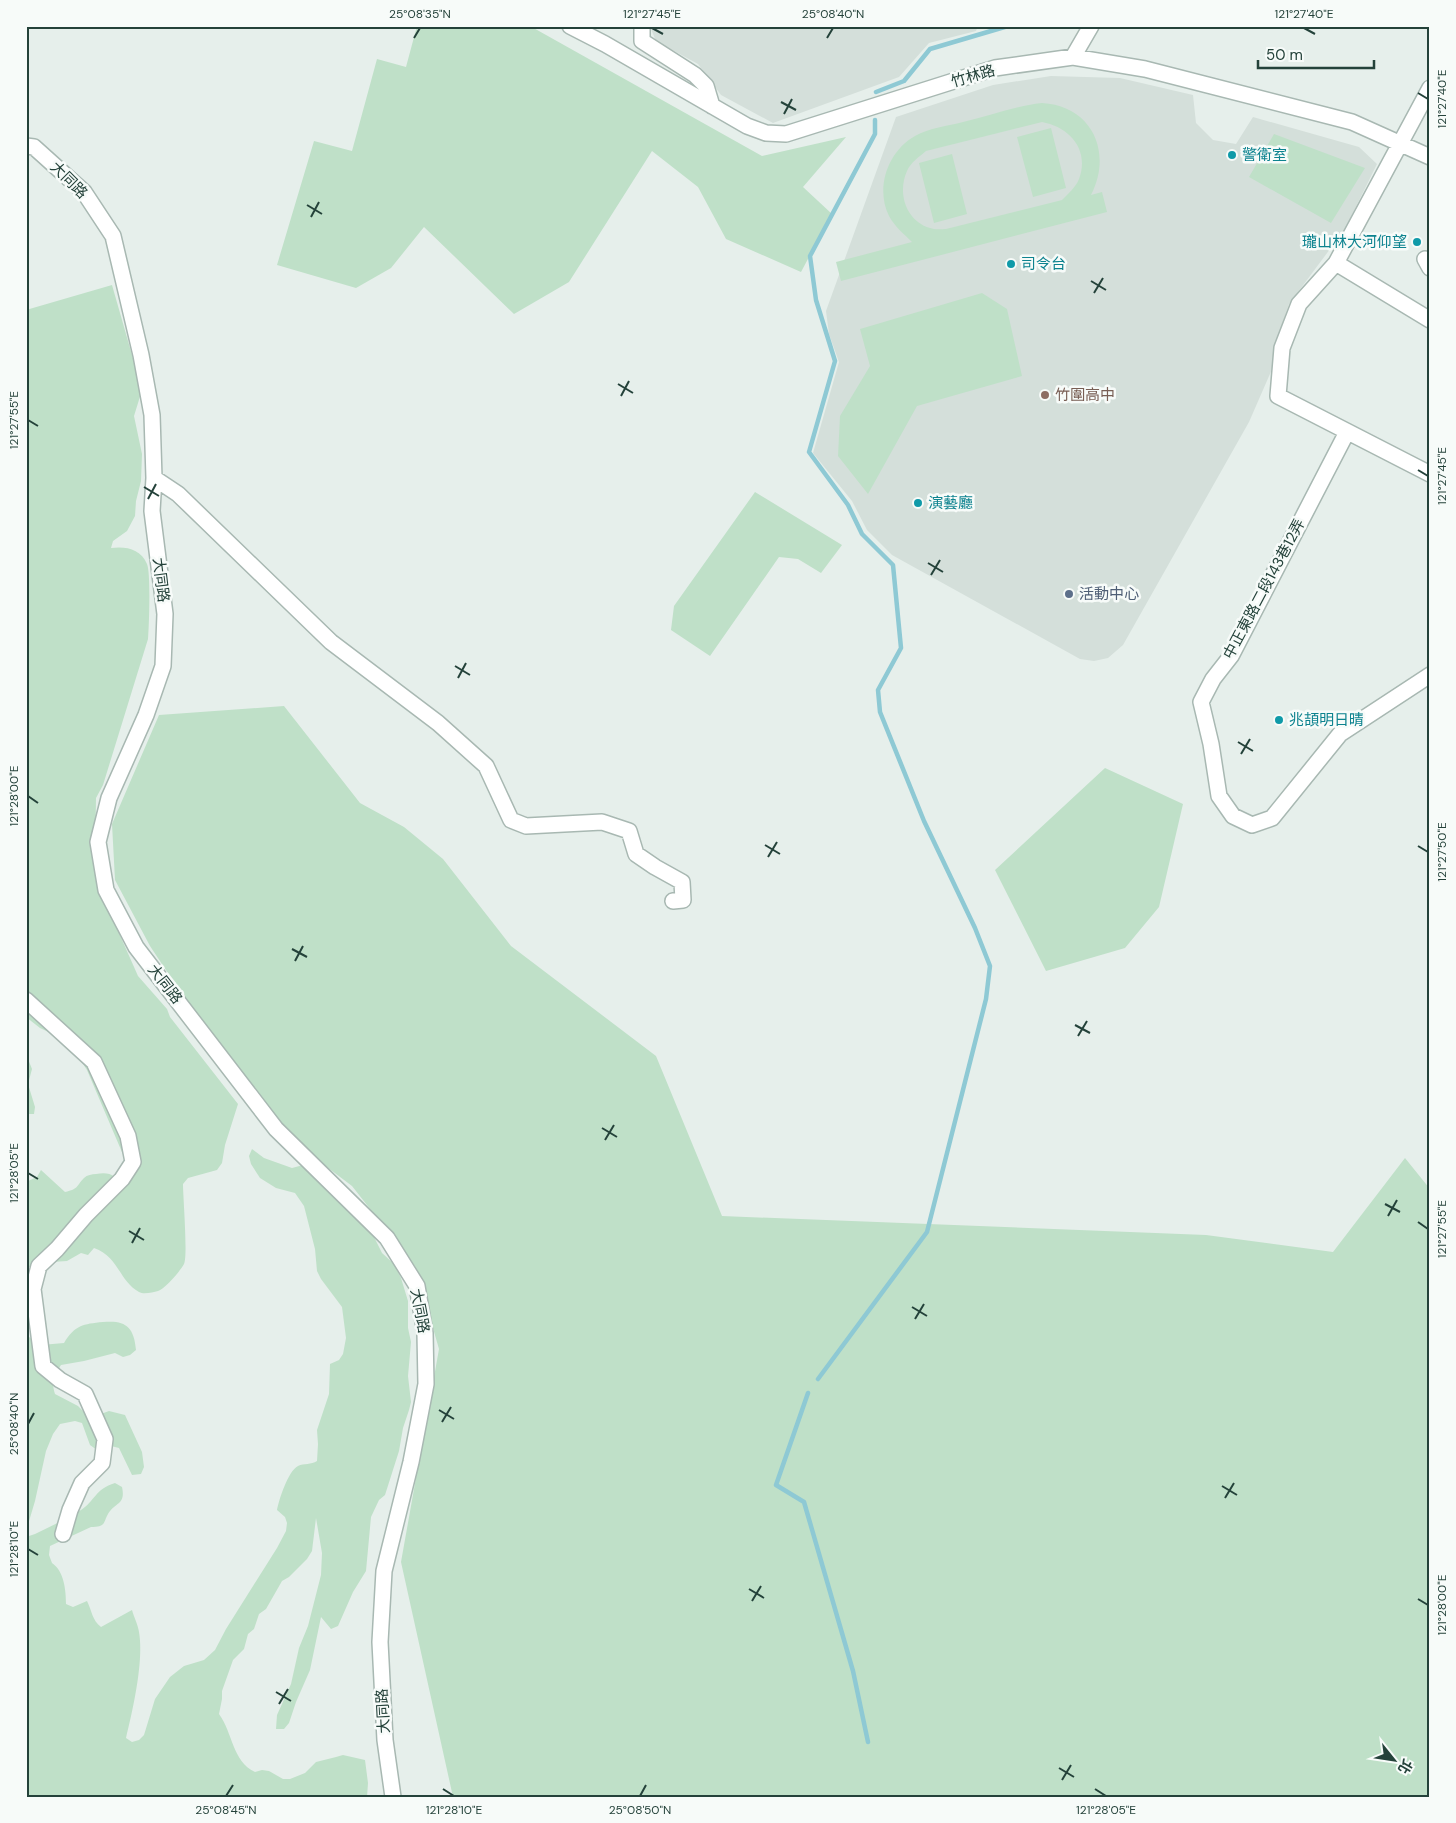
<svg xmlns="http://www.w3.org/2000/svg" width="1456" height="1823" viewBox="0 0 1456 1823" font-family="'DM Sans','Noto Sans TC',sans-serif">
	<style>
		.built { fill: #d4dfda }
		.green { fill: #bfe0c8; fill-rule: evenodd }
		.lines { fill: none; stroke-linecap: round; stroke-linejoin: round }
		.stream { stroke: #8ec9d4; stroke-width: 4.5 }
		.street-casing { stroke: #a8b8b2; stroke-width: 18 }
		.street { stroke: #fff; stroke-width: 15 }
		.ticks { fill: none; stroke: #24423a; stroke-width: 2 }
		.culture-dot { fill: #0f9aa8; stroke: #f7fbf9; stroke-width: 2 }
		.education-dot { fill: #8d6e63; stroke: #f7fbf9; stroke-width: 2 }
		.service-dot { fill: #5c6f8a; stroke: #f7fbf9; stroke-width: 2 }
		.labels { text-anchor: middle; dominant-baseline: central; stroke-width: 5; stroke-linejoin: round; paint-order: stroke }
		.street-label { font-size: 15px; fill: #24423a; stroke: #f7fbf9 }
		.culture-label { font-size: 15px; fill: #0d838f; stroke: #f7fbf9; text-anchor: start }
		.education-label { font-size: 15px; fill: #785e54; stroke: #f7fbf9; text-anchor: start }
		.service-label { font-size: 15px; fill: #4e5e75; stroke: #f7fbf9; text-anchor: start }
		.neatline { fill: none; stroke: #24423a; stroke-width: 2 }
		.ticks-label { font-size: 12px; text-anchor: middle; fill: #24423a }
	</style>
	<rect width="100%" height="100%" fill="#e6efeb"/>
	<!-- built -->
	<path class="built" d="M 651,26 L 978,26 L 976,31 L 929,43 L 899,77 L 773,123 L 721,95 L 698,64 L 656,41 L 651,29 Z
		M 1051,76 L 1120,78 L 1193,95 L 1196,123 L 1213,140 L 1236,144 L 1253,117 L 1359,147 L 1377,164 L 1345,229 L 1289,304 L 1280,331 L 1273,367 L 1249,422 L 1123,645 L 1108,658 L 1094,661 L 1080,659 L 892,555 L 867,530 L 852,501 L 813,453 L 839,362 L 829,334 L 826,311 L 896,117 L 993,85 Z"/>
	<!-- green -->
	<path class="green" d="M 417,26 L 530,26 L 762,156 L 846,137 L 803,187 L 832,214 L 801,272 L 726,239 L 698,187 L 652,151 L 569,282 L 514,314 L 424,227 L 391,268 L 356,288 L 277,265 L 314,141 L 352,151 L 377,59 L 406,67 Z
		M 1042,103 C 1092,106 1113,152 1091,195 L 1102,192 L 1107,212 L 841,281 L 836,262 L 912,242 C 904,234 895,227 889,216 C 875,188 888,151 915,136 C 929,128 948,126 963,122 C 989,116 1015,106 1042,103 ZM 1042,122 C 1069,127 1090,149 1079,179 C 1076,187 1068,194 1062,200 L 946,229 C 941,229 935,230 930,228 C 906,221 897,193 907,171 C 911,162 919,157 926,151 Z
		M 1051,128 L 1066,188 L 1033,197 L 1017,137 Z
		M 1274,134 L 1365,168 L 1331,223 L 1249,177 Z
		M 952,154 L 967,214 L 934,223 L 919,163 Z
		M 112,285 L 142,390 L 134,416 L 142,454 L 141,481 L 136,501 L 135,516 L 127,531 L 113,541 L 111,548 C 126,546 141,549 147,564 C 151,573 149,627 148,639 L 103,785 L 96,798 L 95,867 L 103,897 L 138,976 L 167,1009 L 170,1017 L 238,1104 L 225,1145 L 222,1163 L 217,1170 L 188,1178 L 183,1184 C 183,1197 188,1256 184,1264 C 181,1270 165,1289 158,1291 C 153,1292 144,1295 139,1292 C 119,1281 119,1257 94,1248 L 88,1255 L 81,1253 L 67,1261 L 52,1262 L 38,1270 L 26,1266 L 26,1182 L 37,1177 L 41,1170 L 65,1192 C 79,1189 76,1186 84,1178 C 87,1175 92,1174 96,1174 C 109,1172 117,1174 119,1188 L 133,1178 L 87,1070 L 79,1058 L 57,1036 L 40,1028 L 26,1017 L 26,310 Z
		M 982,293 L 1007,309 L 1022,376 L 917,406 L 868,494 L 838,456 L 840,416 L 870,366 L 860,329 Z
		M 755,492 L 842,545 L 821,573 L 798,559 L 779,557 L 710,656 L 671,630 L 674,606 Z
		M 284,706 L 360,803 L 404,827 L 443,859 L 511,946 L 656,1056 L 722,1216 L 1206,1235 L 1333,1252 L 1405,1158 L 1430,1189 L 1430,1797 L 453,1797 L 401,1562 L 439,1349 L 415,1266 L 352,1186 L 266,1121 L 150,946 L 115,880 L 112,824 L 159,715 Z
		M 1105,768 L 1183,804 L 1159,907 L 1125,948 L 1046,971 L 995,870 Z
		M 26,1054 L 32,1069 L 28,1084 L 35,1107 L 34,1114 L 26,1114 Z
		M 252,1149 L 264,1158 L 292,1168 L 307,1164 L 371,1231 L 382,1253 L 394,1264 L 401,1278 L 408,1301 L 408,1328 L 411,1342 L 408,1376 L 411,1402 L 409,1410 L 403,1428 L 399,1451 L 385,1495 L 379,1500 L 371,1517 L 366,1571 L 353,1592 L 338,1626 L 331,1629 L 321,1617 L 310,1670 L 296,1702 L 289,1723 L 284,1729 L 276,1729 L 277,1715 L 291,1684 L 299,1648 L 308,1626 L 321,1575 L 322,1553 L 316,1518 L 312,1551 L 307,1559 L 289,1577 L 282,1581 L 266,1609 L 259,1614 L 254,1629 L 248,1634 L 244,1649 L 233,1660 L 222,1691 L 222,1699 L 219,1714 C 233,1733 232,1761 255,1772 L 262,1770 L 269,1771 L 283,1779 L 290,1779 L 305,1773 L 316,1762 L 336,1757 L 343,1755 L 365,1760 L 368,1783 L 367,1797 L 26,1797 L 26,1335 L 41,1345 L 64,1343 C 75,1325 83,1324 103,1322 C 125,1320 134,1326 136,1350 L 130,1355 L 123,1357 L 115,1353 L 84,1361 L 61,1365 C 54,1376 51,1382 55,1394 L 78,1406 L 90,1418 L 109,1411 L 125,1415 L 142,1452 L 144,1467 L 141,1474 L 132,1475 L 119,1448 L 111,1446 L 97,1450 L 90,1445 L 82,1423 L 75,1421 L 60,1424 L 53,1434 L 46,1451 L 35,1501 L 27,1528 L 29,1536 L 35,1534 C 51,1526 67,1519 81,1510 C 95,1501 95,1489 115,1483 L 122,1487 C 126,1505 115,1502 108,1514 C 103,1523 106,1527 91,1527 L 50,1546 L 49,1555 L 52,1563 C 64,1571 66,1590 66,1604 L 73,1607 L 87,1601 C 92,1611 92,1620 101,1627 L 132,1610 C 134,1617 138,1625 139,1632 C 144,1661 133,1709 126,1738 L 132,1742 L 139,1740 L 144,1735 L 155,1699 L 170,1677 L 184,1666 L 204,1660 L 215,1650 L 226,1629 L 277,1548 L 286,1531 L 287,1523 L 285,1517 L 277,1510 C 279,1500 288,1471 298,1466 C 304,1463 311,1465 317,1461 L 318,1444 L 317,1430 L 329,1394 L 330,1364 L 339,1360 L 343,1354 L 346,1338 L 342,1307 L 321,1279 L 317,1271 L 315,1249 L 304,1206 L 295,1193 L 276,1188 L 260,1178 L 251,1164 L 249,1156 Z"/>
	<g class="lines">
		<!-- stream -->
		<path class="stream" d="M 876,92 L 904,81 L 930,49 L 1008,26
			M 818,1379 L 927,1232 L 986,999 L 990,966 L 975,928 L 924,821 L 880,712 L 878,690 L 901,648 L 893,565 L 862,534 L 848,505 L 809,452 L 835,361 L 816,300 L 810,256 L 875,134 L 875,120
			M 808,1393 L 776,1485 L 804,1502 L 853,1671 L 868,1742"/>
		<!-- street casing -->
		<g class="street-casing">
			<path id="street" d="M 570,26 L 605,44 L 747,126 L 766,133 L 786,134 L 995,68 L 1073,57 L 1145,69 L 1352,122 L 1430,157
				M 642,26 L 642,41 L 695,75 L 706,86 L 712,106
				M 1073,57 L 1091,26
				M 26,146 L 34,147 L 84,192 L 113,236 L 141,355 L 152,415 L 154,478 L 152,511 L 165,614 L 163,666 L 146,715 L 109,798 L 98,842 L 106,890 L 136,947 L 276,1129 L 387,1238 L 417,1286 L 425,1333 L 426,1384 L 411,1462 L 384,1571 L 380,1642 L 385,1740 L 393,1797
				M 1425,259 L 1430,268
				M 1336,263 L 1430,88
				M 1430,320 L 1336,263 L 1299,304 L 1282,348 L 1278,396 L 1430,474
				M 1347,432 L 1231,656 L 1213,679 L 1201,702 L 1211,744 L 1219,796 L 1233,816 L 1252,825 L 1272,818 L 1340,734 L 1430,675
				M 154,478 L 178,494 L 331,642 L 438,723 L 486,766 L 511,820 L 526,826 L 602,822 L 629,831 L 636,854 L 655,867 L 682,882 L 683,900 L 673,901
				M 26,1000 L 94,1062 L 128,1136 L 133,1162 L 122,1179 L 86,1215 L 57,1249 L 39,1266 L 33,1289 L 43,1366 L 60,1380 L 85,1394 L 105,1439 L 102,1463 L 82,1483 L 70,1510 L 63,1534"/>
		</g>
		<!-- street -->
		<use href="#street" class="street"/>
	</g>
	<!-- ticks -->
	<path class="ticks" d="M 652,28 L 663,34M 1304,28 L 1315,34M 414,38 L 420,28M 827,38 L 833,28M 1418,93 L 1428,99M 781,102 L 796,110M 784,114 L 792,99M 307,205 L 322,214M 311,217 L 319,202M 1091,281 L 1106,290M 1094,293 L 1103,278M 618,384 L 633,393M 621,396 L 629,381M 28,420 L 38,426M 1418,470 L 1428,476M 144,487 L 159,496M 148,499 L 156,484M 928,563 L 943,572M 931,575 L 940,560M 455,666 L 470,675M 458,678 L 466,663M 1238,742 L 1253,751M 1241,754 L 1250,739M 28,796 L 38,803M 765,845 L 780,854M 1418,846 L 1428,852M 768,857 L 777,842M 292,949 L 307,957M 295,961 L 303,946M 1075,1025 L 1090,1033M 1078,1036 L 1087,1021M 602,1128 L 617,1137M 605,1140 L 614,1125M 28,1173 L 38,1179M 1385,1204 L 1400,1212M 1388,1216 L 1397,1200M 1418,1222 L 1428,1229M 129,1231 L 144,1240M 132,1243 L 140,1228M 912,1307 L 927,1316M 915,1319 L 924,1304M 439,1410 L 454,1419M 442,1422 L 451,1407M 28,1424 L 34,1413M 1222,1486 L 1237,1495M 1225,1498 L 1234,1483M 28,1549 L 38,1555M 749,1589 L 764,1598M 1418,1599 L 1428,1605M 752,1601 L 761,1586M 276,1692 L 291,1701M 279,1704 L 288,1689M 1059,1768 L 1074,1777M 1062,1780 L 1071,1765M 443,1789 L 454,1796M 1095,1789 L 1106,1796M 226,1796 L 233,1785M 640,1796 L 646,1785"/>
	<!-- markers -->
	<g class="culture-dot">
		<circle cx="1232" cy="155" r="5"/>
		<circle cx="1417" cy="242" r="5"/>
		<circle cx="1011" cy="264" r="5"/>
		<circle cx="918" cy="503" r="5"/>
		<circle cx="1279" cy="720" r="5"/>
	</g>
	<circle class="education-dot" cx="1045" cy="395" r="5"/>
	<circle class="service-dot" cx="1069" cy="594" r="5"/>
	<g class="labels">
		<!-- street labels -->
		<g class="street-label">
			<text transform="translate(973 76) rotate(-16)">竹林路</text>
			<text transform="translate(69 180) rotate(45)">大同路</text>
			<text transform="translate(161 580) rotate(83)">大同路</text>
			<text transform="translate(1264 589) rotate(-62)">中正東路二段143巷12弄</text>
			<text transform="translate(165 984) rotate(52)">大同路</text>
			<text transform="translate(420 1311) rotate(79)">大同路</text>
			<text transform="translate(383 1711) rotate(-93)">大同路</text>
		</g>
		<!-- culture labels -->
		<g class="culture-label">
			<text x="1242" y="155">警衛室</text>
			<text x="1407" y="242" text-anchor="end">瓏山林大河仰望</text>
			<text x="1021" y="264">司令台</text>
			<text x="928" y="503">演藝廳</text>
			<text x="1289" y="720">兆頡明日晴</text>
		</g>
		<!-- education labels -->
		<g class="education-label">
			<text x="1055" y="395">竹圍高中</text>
		</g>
		<!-- service labels -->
		<g class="service-label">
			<text x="1079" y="594">活動中心</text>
		</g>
	</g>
	<!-- border -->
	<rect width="1456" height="1823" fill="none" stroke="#f7fbf9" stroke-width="55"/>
	<!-- north arrow -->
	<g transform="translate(1394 1760) rotate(120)" stroke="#f7fbf9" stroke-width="4" paint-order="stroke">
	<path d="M0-4L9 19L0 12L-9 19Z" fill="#24423a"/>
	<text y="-8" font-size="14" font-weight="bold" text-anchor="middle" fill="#24423a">北</text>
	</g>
	<!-- scale -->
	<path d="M1258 60v8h116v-8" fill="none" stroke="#24423a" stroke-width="2.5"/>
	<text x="1266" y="60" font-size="15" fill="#24423a" stroke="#f7fbf9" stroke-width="4" paint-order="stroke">50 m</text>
	<rect x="28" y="28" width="1400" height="1768" class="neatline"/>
	<g class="ticks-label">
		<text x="420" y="18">25°08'35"N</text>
		<text x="652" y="18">121°27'45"E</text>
		<text x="833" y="18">25°08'40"N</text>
		<text x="1304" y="18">121°27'40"E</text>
		<text transform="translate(1442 99) rotate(-90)" y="4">121°27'40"E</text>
		<text transform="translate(14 420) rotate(-90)" y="4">121°27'55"E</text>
		<text transform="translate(1442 476) rotate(-90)" y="4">121°27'45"E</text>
		<text transform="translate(14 796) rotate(-90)" y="4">121°28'00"E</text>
		<text transform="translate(1442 852) rotate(-90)" y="4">121°27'50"E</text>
		<text transform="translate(14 1173) rotate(-90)" y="4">121°28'05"E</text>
		<text transform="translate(1442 1229) rotate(-90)" y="4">121°27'55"E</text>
		<text transform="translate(14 1424) rotate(-90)" y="4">25°08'40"N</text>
		<text transform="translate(14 1549) rotate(-90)" y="4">121°28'10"E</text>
		<text transform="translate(1442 1605) rotate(-90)" y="4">121°28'00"E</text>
		<text x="226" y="1814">25°08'45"N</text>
		<text x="454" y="1814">121°28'10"E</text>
		<text x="640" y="1814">25°08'50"N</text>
		<text x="1106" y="1814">121°28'05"E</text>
	</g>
</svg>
